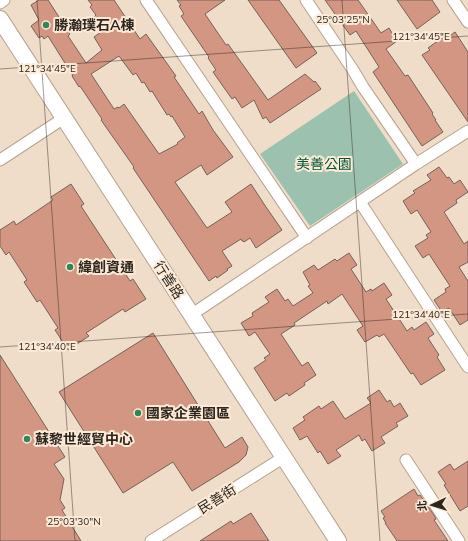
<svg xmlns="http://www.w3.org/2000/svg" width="468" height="541" viewBox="0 0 468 541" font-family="Mulish,'Noto Sans TC',sans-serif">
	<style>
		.green { fill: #9cc2af }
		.building { fill: #d29683; stroke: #786159; fill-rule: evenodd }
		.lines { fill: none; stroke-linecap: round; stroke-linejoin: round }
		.street-casing { stroke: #b4a391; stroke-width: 13 }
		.secondary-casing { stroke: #b4a391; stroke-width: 18 }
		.street { stroke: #fff; stroke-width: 11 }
		.secondary { stroke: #fff; stroke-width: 16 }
		.ticks { fill: none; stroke: #2c261e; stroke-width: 1; stroke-opacity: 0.45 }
		.poi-dot { fill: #318659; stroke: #fcead7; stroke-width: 1.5 }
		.labels { text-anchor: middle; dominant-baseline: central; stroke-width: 4; stroke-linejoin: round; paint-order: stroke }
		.poi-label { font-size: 14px; font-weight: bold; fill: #2c261e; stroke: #fcead7; text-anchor: start }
		.park-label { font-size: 14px; fill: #005539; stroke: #fcead7 }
		.street-label { font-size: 14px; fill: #2c261e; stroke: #fcead7 }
		.ticks-label { font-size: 10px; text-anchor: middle; fill: #2c261e; stroke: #fcead7; stroke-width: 4; stroke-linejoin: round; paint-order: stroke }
	</style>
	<rect width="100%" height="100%" fill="#efddca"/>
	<!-- green -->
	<path class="green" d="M 354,91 L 403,164 L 310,226 L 260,154 Z"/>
	<!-- building -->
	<path class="building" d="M 39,0 L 48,0 L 70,34 L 68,36 L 86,63 L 102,50 L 94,37 L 104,30 L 94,17 L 96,15 L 90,7 L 92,5 L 88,0 L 114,0 L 140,39 L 146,34 L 176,76 L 174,77 L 199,114 L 202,111 L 213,130 L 233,157 L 207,175 L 201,165 L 175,182 L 207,228 L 232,212 L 225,202 L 251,184 L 266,207 L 282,230 L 256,248 L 250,238 L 244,242 L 243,241 L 242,241 L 241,239 L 222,251 L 232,266 L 227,269 L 228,270 L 217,278 L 216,276 L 209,281 L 133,168 L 134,167 L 101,120 L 102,119 L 80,86 L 79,87 L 72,76 L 73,76 L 48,36 L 44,39 L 42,36 L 39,38 L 31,26 L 39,20 L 31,5 ZM 119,56 L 133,75 L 136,73 L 142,83 L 144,82 L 150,92 L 152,91 L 167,115 L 169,114 L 171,117 L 172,116 L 185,137 L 177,143 L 178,144 L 159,154 L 124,104 L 119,108 L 118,107 L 114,109 L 91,74 Z
		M 177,0 L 225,0 L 205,14 L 226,45 L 228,44 L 268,100 L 305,74 L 314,82 L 315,81 L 321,89 L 270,123 L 266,117 L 263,119 L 254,100 L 242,108 L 235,97 L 232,99 L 213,72 L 216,70 L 208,58 L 209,57 L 181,16 L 184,14 L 179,6 L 181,5 Z
		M 248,0 L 279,0 L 317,53 L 296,68 Z
		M 325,0 L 358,0 L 381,33 L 389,28 L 397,41 L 386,49 L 405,76 L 408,75 L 433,113 L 432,114 L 436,120 L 435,120 L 443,132 L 422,146 L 373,72 L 379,67 L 356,31 L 350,35 Z
		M 397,0 L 432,0 L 440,12 L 417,29 Z
		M 455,32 L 468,52 L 468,122 L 422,55 L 430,50 L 428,48 L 446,35 L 448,37 Z
		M 439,167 L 447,178 L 449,177 L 454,184 L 460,180 L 468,192 L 456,200 L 457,203 L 444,212 L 464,244 L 468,241 L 468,262 L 459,267 L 468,281 L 468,320 L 460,325 L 449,308 L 442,312 L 434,300 L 446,292 L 445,289 L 450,286 L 429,254 L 423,258 L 415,246 L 428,238 L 426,235 L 431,232 L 417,210 L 411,214 L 403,201 L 415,193 L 413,191 L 431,180 L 427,175 Z
		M 71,184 L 84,204 L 81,206 L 130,281 L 133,279 L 146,299 L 125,312 L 123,309 L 86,333 L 89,336 L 68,350 L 55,330 L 58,328 L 40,300 L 37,302 L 24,282 L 27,280 L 9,252 L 6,255 L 0,246 L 0,230 L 14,221 L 16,225 L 53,200 L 51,197 Z
		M 349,253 L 357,265 L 351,269 L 366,292 L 371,289 L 372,291 L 384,283 L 392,295 L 386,299 L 407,331 L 412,327 L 414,330 L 426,322 L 434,334 L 428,338 L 439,355 L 437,357 L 445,370 L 421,385 L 413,373 L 411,374 L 384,334 L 379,337 L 377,335 L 365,342 L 357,330 L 363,326 L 342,294 L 328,304 L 327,301 L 294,323 L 295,325 L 281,334 L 302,366 L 308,362 L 316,375 L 304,383 L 305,385 L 289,396 L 287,393 L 275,401 L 254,368 L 266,360 L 264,358 L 270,354 L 255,332 L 249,336 L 241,323 L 253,316 L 252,313 L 269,302 L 265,297 L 277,289 L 285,301 L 288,299 L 293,306 L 313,293 L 308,286 L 310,285 L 303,272 L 314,265 L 318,270 L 335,259 L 337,261 Z
		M 153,333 L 225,448 L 242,437 L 248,447 L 246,455 L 239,462 L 192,491 L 173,462 L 123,493 L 59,392 Z
		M 0,355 L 65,457 L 54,464 L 64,479 L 60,500 L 65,508 L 62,510 L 81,541 L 0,541 Z
		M 379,390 L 387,402 L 390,400 L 394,407 L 400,403 L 408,416 L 396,423 L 398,426 L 381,437 L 385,443 L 372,451 L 365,439 L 362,441 L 359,435 L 336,450 L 341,456 L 328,464 L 320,451 L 318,453 L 307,436 L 300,440 L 293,428 L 305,420 L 303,417 L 319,406 L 321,409 L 333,401 L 345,419 L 371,403 L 367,398 Z
		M 468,461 L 468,506 L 460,511 L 444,485 L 446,484 L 438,472 L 450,464 L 454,470 Z
		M 414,489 L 418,496 L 420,495 L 434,515 L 436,519 L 434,520 L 448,541 L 397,541 L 385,523 L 386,523 L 383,518 L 385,517 L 381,511 Z
		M 251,513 L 269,541 L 200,541 L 231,521 L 233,524 Z"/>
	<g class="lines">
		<!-- street casing -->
		<g class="street-casing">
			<path id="street" d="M 146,0 L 307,238
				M 306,0 L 353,70 L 363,87 L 416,164
				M 453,0 L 468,22
				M 0,3 L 4,0
				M 0,160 L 64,118
				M 360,202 L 468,367
				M 191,315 L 416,164 L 468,131
				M 406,460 L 459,541
				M 151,541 L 284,457"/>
		</g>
		<!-- secondary casing -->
		<g class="secondary-casing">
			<path id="secondary" d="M 0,19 L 338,541"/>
		</g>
		<!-- street -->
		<use href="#street" class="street"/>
		<!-- secondary -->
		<use href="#secondary" class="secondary"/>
	</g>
	<!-- ticks -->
	<path class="ticks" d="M 37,0 L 75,541M 342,0 L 380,541M 0,69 L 468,36M 0,347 L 468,314"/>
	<!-- markers -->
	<g class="poi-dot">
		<circle cx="46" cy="25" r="4"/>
		<circle cx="70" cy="267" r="4"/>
		<circle cx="138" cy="413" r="4"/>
		<circle cx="27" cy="439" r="4"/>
	</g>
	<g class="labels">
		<!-- poi labels -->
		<g class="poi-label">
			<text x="54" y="25">勝瀚璞石A棟</text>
			<text x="78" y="267">緯創資通</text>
			<text x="146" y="413">國家企業園區</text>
			<text x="35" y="439">蘇黎世經貿中心</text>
		</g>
		<!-- park labels -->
		<g class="park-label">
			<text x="324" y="164">美善公園</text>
		</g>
		<!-- street labels -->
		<g class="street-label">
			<text transform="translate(169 280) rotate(57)">行善路</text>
			<text transform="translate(217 499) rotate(-32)">民善街</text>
		</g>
	</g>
	<g class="ticks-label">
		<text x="343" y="23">25°03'25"N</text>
		<text x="421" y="40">121°34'45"E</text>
		<text x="47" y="72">121°34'45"E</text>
		<text x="421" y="318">121°34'40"E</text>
		<text x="47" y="350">121°34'40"E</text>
		<text x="74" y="525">25°03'30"N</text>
	</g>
	<!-- north arrow -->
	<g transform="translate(432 505) rotate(266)" stroke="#fcead7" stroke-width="3" paint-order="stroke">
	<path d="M0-3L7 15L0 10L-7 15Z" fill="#2c261e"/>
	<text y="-6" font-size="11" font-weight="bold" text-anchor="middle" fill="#2c261e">北</text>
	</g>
</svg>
